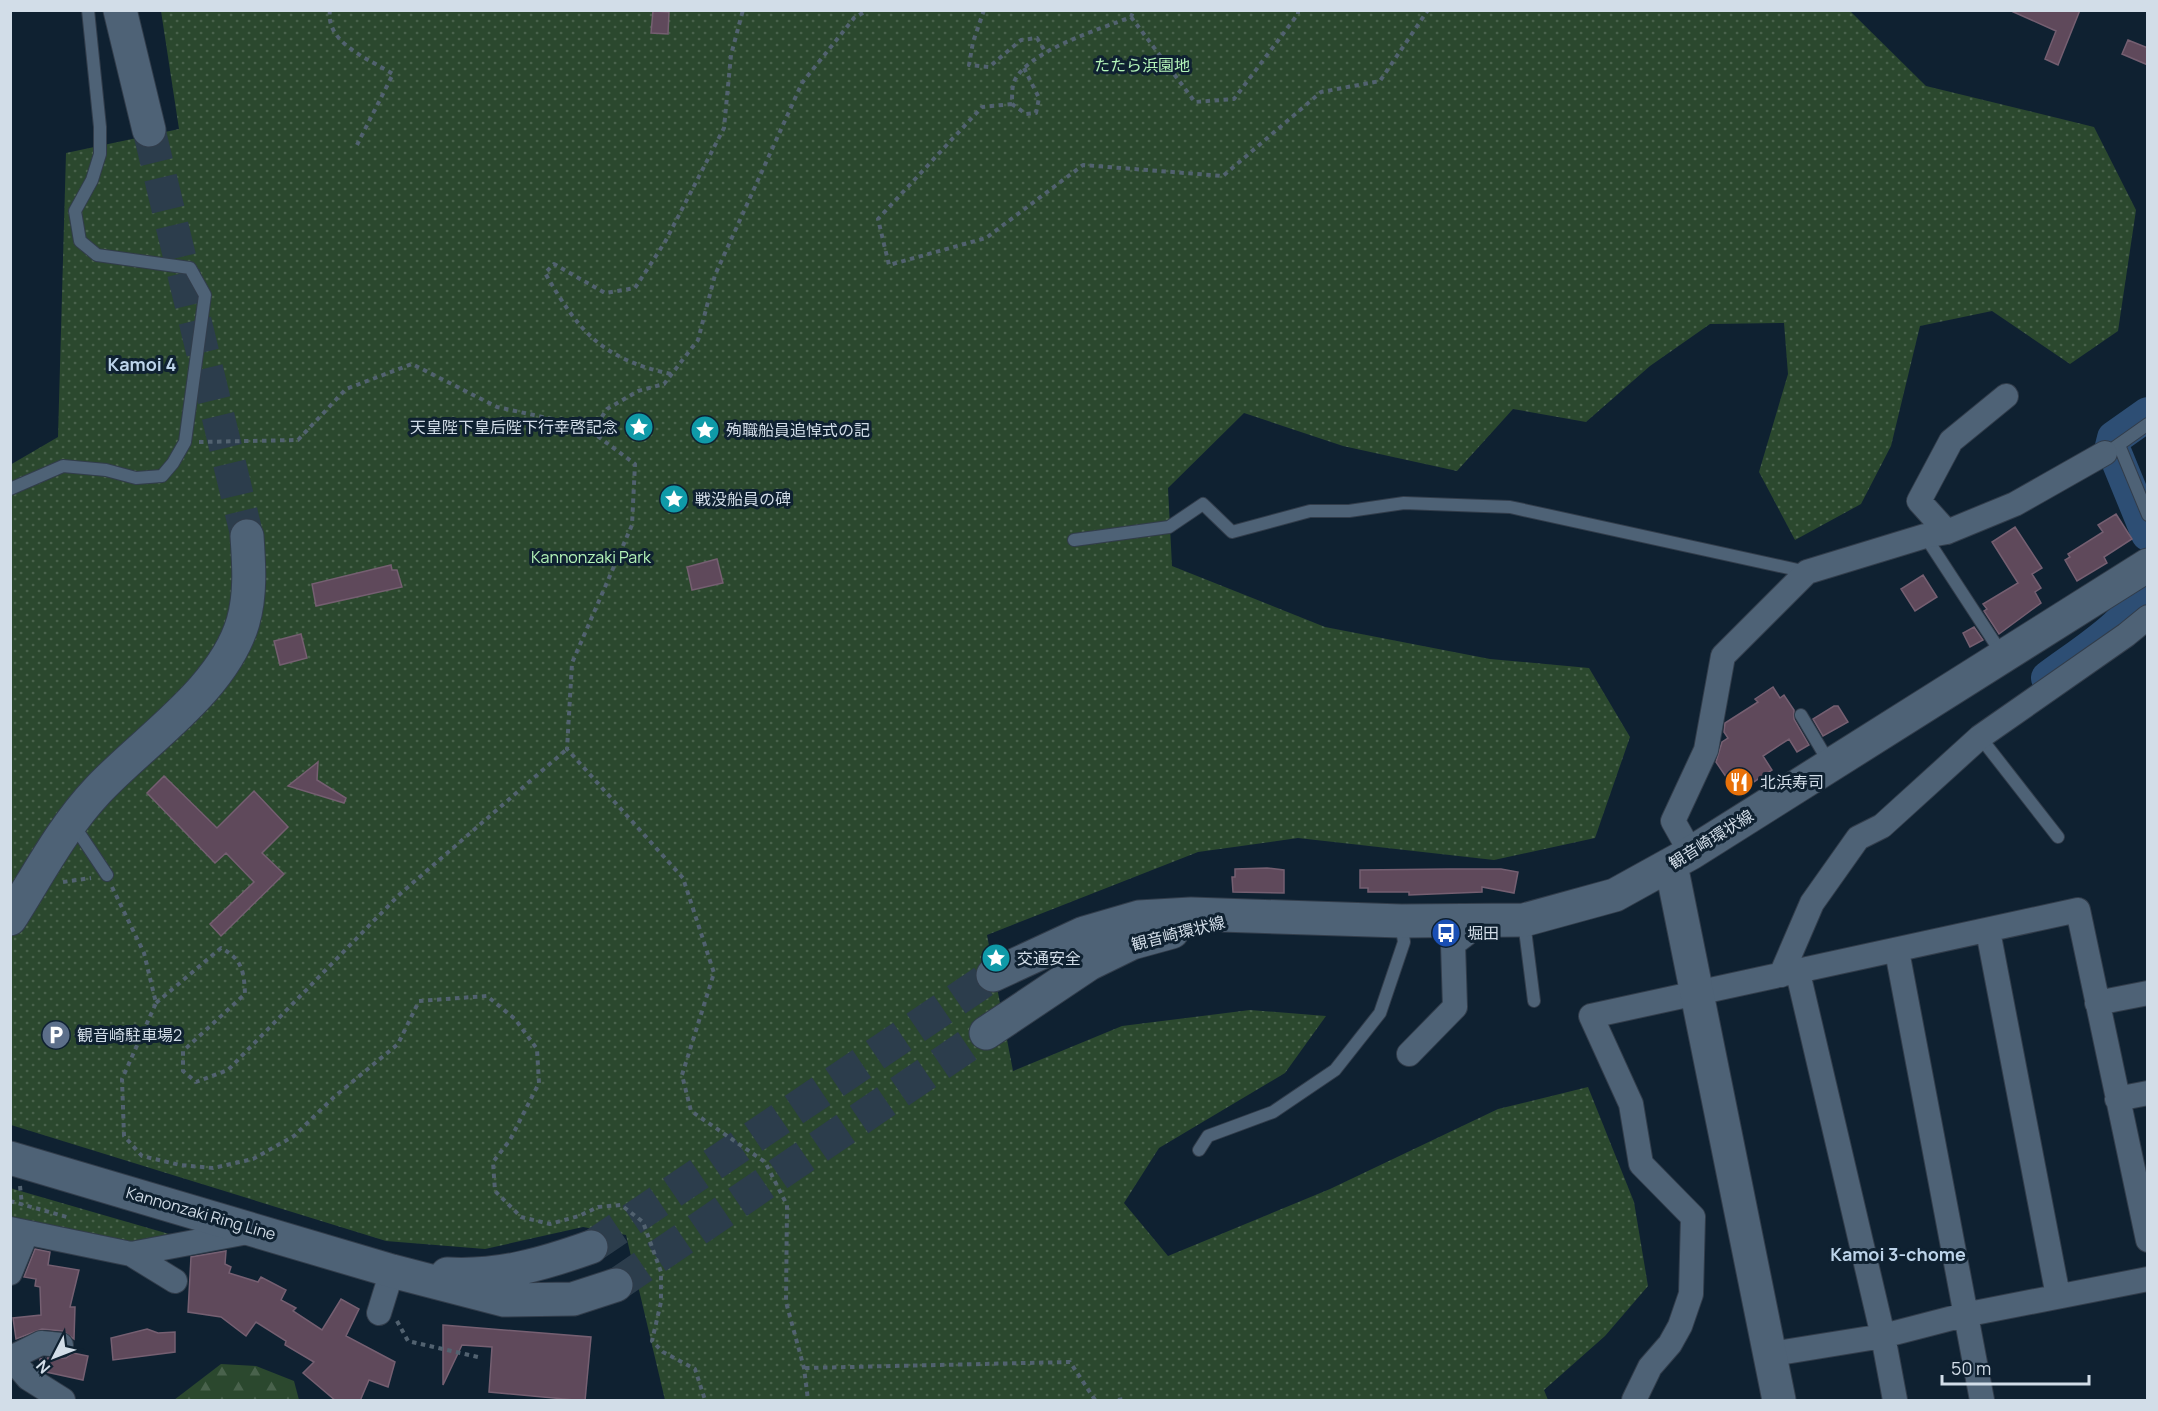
<svg xmlns="http://www.w3.org/2000/svg" width="2158" height="1411" viewBox="0 0 2158 1411" font-family="Manrope,'Noto Sans JP',sans-serif">
	<style>
		.forest { fill: url(#forest-firs) }
		.park { fill: url(#park-dots) }
		.lines { fill: none; stroke-linecap: round; stroke-linejoin: round }
		.river { stroke: #2d4e74; stroke-width: 34 }
		.building { fill: #5f495b; stroke: #755f71; stroke-width: 1.5 }
		.secondary-tunnel { stroke: #2c3d4c; stroke-width: 33; stroke-dasharray: 33 16; stroke-linecap: butt }
		.lane-casing { stroke: #323d4b; stroke-width: 14 }
		.street-casing { stroke: #323d4b; stroke-width: 26 }
		.secondary-casing { stroke: #323d4b; stroke-width: 35 }
		.path { stroke: #526270; stroke-width: 4; stroke-dasharray: 4.5 4.5; stroke-linecap: butt }
		.lane { stroke: #4e6276; stroke-width: 12 }
		.street { stroke: #4e6276; stroke-width: 24 }
		.secondary { stroke: #4e6276; stroke-width: 33 }
		.labels { text-anchor: middle; dominant-baseline: central; stroke-width: 6; stroke-linejoin: round; paint-order: stroke }
		.park-label { font-size: 16px; fill: #b4f5b9; stroke: #0f2131 }
		.poi-label { font-size: 16px; fill: #d2dde8; stroke: #0f2131; text-anchor: start }
		.street-label { font-size: 16px; fill: #d2dde8; stroke: #0f2131 }
		.neighbourhood-label { font-size: 18px; font-weight: bold; fill: #bdd4ea; stroke: #0f2131 }
	</style>
	<defs>
		<pattern id="forest-firs" width="22" height="20" patternUnits="userSpaceOnUse" patternTransform="scale(1.5)"><rect width="22" height="20" fill="#2b482e"/><path d="M5 1l3.5 6h-7zM16 11l3.5 6h-7z" fill="#49624c"/></pattern>
		<pattern id="park-dots" width="8" height="8" patternUnits="userSpaceOnUse" patternTransform="scale(1.5)"><rect width="8" height="8" fill="#2b482e"/><path d="M2 2h.1M6 6h.1" fill="none" stroke="#49624c" stroke-width="1.8" stroke-linecap="round"/></pattern>
	</defs>
	<rect width="100%" height="100%" fill="#0f2131"/>
	<!-- forest -->
	<path class="forest" d="M 221,1364 L 256,1366 L 294,1381 L 299,1400 L 174,1400 Z"/>
	<!-- park -->
	<path class="park" d="M 161,11 L 1850,11 L 1926,86 L 2094,127 L 2136,210 L 2118,331 L 2070,364 L 1992,311 L 1920,326 L 1891,446 L 1861,504 L 1795,540 L 1759,472 L 1788,374 L 1784,323 L 1710,324 L 1650,366 L 1586,422 L 1513,409 L 1457,471 L 1343,446 L 1244,413 L 1168,488 L 1172,566 L 1325,627 L 1490,659 L 1589,668 L 1630,737 L 1595,838 L 1494,860 L 1298,838 L 1198,852 L 987,935 L 1013,1071 L 1122,1026 L 1250,1010 L 1326,1016 L 1285,1073 L 1159,1148 L 1124,1203 L 1168,1256 L 1330,1189 L 1498,1109 L 1588,1087 L 1634,1202 L 1648,1286 L 1605,1336 L 1544,1390 L 1548,1400 L 665,1400 L 626,1235 L 583,1227 L 485,1249 L 386,1241 L 11,1125 L 10,465 L 58,437 L 66,153 L 179,129 Z
		M 10,1188 L 169,1234 L 130,1248 L 11,1221 Z"/>
	<g class="lines">
		<!-- river -->
		<path class="river" d="M 2148,414 L 2114,438 L 2112,446 L 2148,534
			M 2048,678 C 2078,655 2136,621 2146,585"/>
	</g>
	<!-- building -->
	<path class="building" d="M 2009,10 L 2080,10 L 2058,65 L 2045,59 L 2056,31 Z
		M 653,11 L 669,12 L 668,34 L 651,33 Z
		M 2128,40 L 2148,48 L 2148,65 L 2122,54 Z
		M 2116,514 L 2132,539 L 2104,557 L 2107,563 L 2077,581 L 2065,560 L 2070,557 L 2068,554 L 2103,532 L 2098,525 Z
		M 2015,527 L 2042,568 L 2032,574 L 2041,588 L 2035,592 L 2041,603 L 1999,634 L 1984,611 L 1987,609 L 1983,604 L 2018,583 L 1992,542 Z
		M 717,559 L 723,583 L 692,590 L 687,567 Z
		M 391,565 L 392,570 L 397,570 L 402,587 L 316,606 L 312,584 Z
		M 1923,575 L 1937,597 L 1915,611 L 1901,589 Z
		M 1974,627 L 1983,640 L 1970,647 L 1963,633 Z
		M 301,634 L 307,658 L 280,665 L 274,641 Z
		M 1773,687 L 1780,698 L 1784,695 L 1794,710 L 1794,719 L 1809,745 L 1797,752 L 1789,739 L 1763,756 L 1772,770 L 1737,793 L 1716,762 L 1722,742 L 1728,738 L 1724,732 L 1725,723 L 1758,702 L 1755,699 Z
		M 1834,706 L 1838,706 L 1848,722 L 1823,736 L 1813,719 Z
		M 318,762 L 317,780 L 346,798 L 344,803 L 288,786 Z
		M 164,776 L 217,828 L 254,791 L 288,827 L 262,853 L 284,874 L 221,936 L 210,924 L 254,882 L 226,853 L 215,863 L 147,793 Z
		M 1267,868 L 1284,870 L 1284,893 L 1233,892 L 1232,877 L 1235,877 L 1235,869 Z
		M 1449,869 L 1501,869 L 1518,872 L 1514,893 L 1482,887 L 1482,892 L 1409,895 L 1409,892 L 1368,892 L 1368,888 L 1360,888 L 1360,870 Z
		M 35,1249 L 50,1252 L 48,1265 L 79,1270 L 70,1307 L 75,1307 L 74,1339 L 63,1331 L 42,1329 L 16,1339 L 13,1318 L 41,1315 L 40,1287 L 35,1286 L 36,1279 L 24,1277 Z
		M 226,1251 L 225,1264 L 231,1267 L 229,1273 L 258,1282 L 261,1277 L 286,1290 L 281,1300 L 296,1308 L 293,1311 L 322,1330 L 341,1299 L 359,1309 L 346,1336 L 395,1362 L 388,1387 L 369,1380 L 360,1401 L 336,1401 L 303,1373 L 314,1362 L 285,1345 L 286,1341 L 256,1322 L 246,1336 L 221,1317 L 188,1312 L 191,1257 Z
		M 443,1325 L 591,1337 L 585,1401 L 489,1392 L 492,1347 L 462,1345 L 443,1385 Z
		M 147,1329 L 158,1333 L 175,1332 L 175,1352 L 113,1360 L 111,1338 Z
		M 73,1353 L 88,1356 L 83,1380 L 46,1372 L 39,1368 L 40,1359 L 44,1358 L 66,1358 Z"/>
	<g class="lines">
		<!-- secondary-tunnel -->
		<path class="secondary-tunnel" d="M 149,130 L 247,536
			M 591,1247 L 993,975
			M 616,1285 L 986,1033"/>
		<!-- lane casing -->
		<g class="lane-casing">
			<path id="lane" d="M 2119,445 L 2148,515
				M 2114,448 L 2148,424
				M 10,489 L 63,466 L 106,470 L 136,478 L 162,476 L 173,463 L 185,442 L 205,295 L 190,268 L 97,255 L 80,241 L 75,211 L 92,180 L 100,154 L 100,127 L 88,10
				M 1925,536 L 2002,654
				M 1074,540 L 1169,527 L 1203,504 L 1232,532 L 1310,511 L 1349,511 L 1404,503 L 1510,507 L 1807,572
				M 1801,715 L 1830,764
				M 1980,737 L 2058,837
				M 73,824 L 107,875
				M 1524,922 L 1534,1001
				M 1199,1150 L 1208,1136 L 1273,1112 L 1335,1070 L 1380,1013 L 1404,942 L 1401,922"/>
		</g>
		<!-- street casing -->
		<g class="street-casing">
			<path id="street" d="M 1947,532 L 1919,501 L 1951,441 L 2006,396
				M 1691,853 L 1673,821 L 1706,750 L 1723,656 L 1807,572 L 1925,536 L 1947,532 L 2015,504 L 2105,453
				M 1988,931 L 2058,1296
				M 1897,951 L 1982,1400
				M 1798,973 L 1883,1336 L 1895,1400
				M 1781,975 L 1812,903 L 1858,838 L 1882,826 L 1980,737 L 2126,635 L 2148,617
				M 2097,1003 L 2148,993
				M 1409,1054 L 1455,1007 L 1453,944 L 1466,934 L 1465,920
				M 2117,1099 L 2148,1093
				M 10,1229 L 131,1254 L 253,1231
				M 131,1254 L 175,1281
				M 10,1273 L 26,1234
				M 379,1313 L 392,1271
				M 1772,1354 L 1883,1336 L 1964,1315 L 2148,1279
				M 10,1357 L 28,1378 L 63,1400
				M 11,1358 L 41,1343 L 61,1345
				M 1634,1400 L 1650,1367 L 1670,1344 L 1680,1326 L 1691,1294 L 1693,1217 L 1641,1164 L 1631,1104 L 1591,1016 L 2078,910 L 2148,1240"/>
		</g>
		<!-- secondary casing -->
		<g class="secondary-casing">
			<path id="secondary" d="M 120,10 L 149,130
				M 1671,865 L 1779,1400
				M 10,919 C 38,875 62,828 98,790 C 145,740 223,690 243,622 C 251,594 249,565 247,536
				M 993,975 L 1084,933 L 1139,917 L 1191,914 L 1401,921 L 1524,920 L 1615,895 L 1691,853 L 2148,565
				M 986,1033 L 1089,964 L 1132,943 L 1172,932
				M 10,1158 L 392,1271 L 504,1300 L 573,1299 L 616,1285
				M 447,1274 C 499,1277 543,1264 591,1247"/>
		</g>
		<!-- path -->
		<path class="path" d="M 330,10 C 325,43 369,59 393,74 L 357,145
			M 984,10 L 973,42 L 969,65 L 989,67 L 1021,40 L 1037,38 L 1046,53
			M 1131,17 L 1195,102 L 1234,99 L 1298,14 L 1298,10
			M 1024,68 L 1039,98 L 1036,113 L 1026,114 L 1012,104 C 1012,98 1012,91 1013,85 C 1022,52 1101,29 1131,17 L 1134,10
			M 1012,104 L 982,107 L 878,219 L 889,265 L 986,238 L 1083,165 L 1223,176 L 1321,92 L 1380,81 L 1428,10
			M 671,374 C 602,359 579,332 545,273 L 554,264 L 605,293 L 635,288 L 665,242 L 724,128 L 731,55 L 743,10
			M 592,432 L 607,409 L 638,391 L 664,384 L 698,340 L 715,275 L 802,83 L 854,18 L 868,10
			M 199,442 L 298,440 L 346,389 L 412,364 L 497,407 L 584,426 L 635,464 L 632,525 L 572,663 L 567,749 L 683,878 L 714,973 L 682,1075 L 691,1111 L 765,1162 L 787,1205 L 786,1302 L 804,1368 L 808,1400
			M 63,882 L 91,878
			M 112,887 L 144,953 L 156,1003 L 122,1079 L 124,1136 L 142,1156 L 180,1165 L 213,1168 L 253,1159 L 294,1136 L 334,1097 L 398,1044 L 419,1001 L 487,996 L 515,1019 L 537,1049 L 539,1083 L 510,1140 L 493,1162 L 495,1191 L 521,1217 L 550,1224 L 579,1216 L 598,1207 L 621,1205 L 643,1222 L 661,1272 L 661,1302 L 652,1341 L 663,1352 L 695,1369 L 705,1400
			M 156,1003 L 221,948 C 242,959 244,971 245,994 L 183,1051 L 183,1071 L 196,1082 L 228,1070 L 400,894 L 567,749
			M 20,1186 L 22,1205
			M 10,1201 L 67,1217
			M 397,1321 L 408,1341 L 482,1358
			M 805,1368 L 1070,1362 L 1095,1400
			M 1118,1400 L 1124,1399"/>
		<!-- lane -->
		<use href="#lane" class="lane"/>
		<!-- street -->
		<use href="#street" class="street"/>
		<!-- secondary -->
		<use href="#secondary" class="secondary"/>
	</g>
	<!-- icons -->
	<defs>
		<g id="sight-disc" transform="scale(1.5)"><circle r="9.5" fill="#0f9aa8" stroke="#0f2131"/><path d="M0-6L1.8-2.2L6-1.7L2.9 1.2L3.7 5.4L0 3.3L-3.7 5.4L-2.9 1.2L-6-1.7L-1.8-2.2Z" fill="#fff"/></g>
		<g id="restaurant-disc" transform="scale(1.5)"><circle r="9.5" fill="#e8710a" stroke="#0f2131"/><path d="M-5-6h1v4h1v-4h1v4h1v-4h1v5L-1.5 .5V6h-2V.5L-5-1ZM5-6V6H3V1.5H1.5Q1.5-4 5-6Z" fill="#fff"/></g>
		<g id="bus-disc" transform="scale(1.5)"><circle r="9.5" fill="#1a4fb4" stroke="#0f2131"/><path d="M-5-6H5V4H4V6H2V4H-2V6H-4V4H-5ZM-3.5-4V0h7V-4ZM-3.5 1.2v1.5H-2V1.2ZM2 1.2v1.5H3.5V1.2Z" fill="#fff"/></g>
		<g id="parking-disc" transform="scale(1.5)"><circle r="9.5" fill="#5c6f8a" stroke="#0f2131"/><path d="M-3.5-5.5H1a3.5 3.5 0 0 1 0 7H-1V5.5H-3.5ZM-1-3.4V-.6H.8a1.4 1.4 0 0 0 0-2.8Z" fill="#fff"/></g>
	</defs>
	<g fill-rule="evenodd">
		<use href="#sight-disc" x="639" y="427"/>
		<use href="#sight-disc" x="705" y="430"/>
		<use href="#sight-disc" x="674" y="499"/>
		<use href="#restaurant-disc" x="1739" y="782"/>
		<use href="#bus-disc" x="1446" y="933"/>
		<use href="#sight-disc" x="996" y="958"/>
		<use href="#parking-disc" x="56" y="1035"/>
	</g>
	<g class="labels">
		<!-- park labels -->
		<g class="park-label">
			<text x="1142" y="65">たたら浜園地</text>
			<text x="591" y="557">Kannonzaki Park</text>
		</g>
		<!-- poi labels -->
		<g class="poi-label">
			<text x="618" y="427" text-anchor="end">天皇陛下皇后陛下行幸啓記念</text>
			<text x="726" y="430">殉職船員追悼式の記</text>
			<text x="695" y="499">戦没船員の碑</text>
			<text x="1760" y="782">北浜寿司</text>
			<text x="1467" y="933">堀田</text>
			<text x="1017" y="958">交通安全</text>
			<text x="77" y="1035">観音崎駐車場2</text>
		</g>
		<!-- street labels -->
		<g class="street-label">
			<text transform="translate(1711 839) rotate(-32)">観音崎環状線</text>
			<text transform="translate(1178 933) rotate(-14)">観音崎環状線</text>
			<text transform="translate(201 1213) rotate(16)">Kannonzaki Ring Line</text>
		</g>
		<!-- neighbourhood labels -->
		<g class="neighbourhood-label">
			<text x="142" y="364">Kamoi 4</text>
			<text x="1898" y="1254">Kamoi 3-chome</text>
		</g>
	</g>
	<!-- border -->
	<rect width="2158" height="1411" fill="none" stroke="#d2dde8" stroke-width="24"/>
	<!-- north arrow -->
	<g transform="translate(54 1357) rotate(228)" stroke="#0f2131" stroke-width="4.5" paint-order="stroke">
	<path d="M0-4.5L10 22L0 15L-10 22Z" fill="#d2dde8"/>
	<text y="-9" font-size="16" font-weight="bold" text-anchor="middle" fill="#d2dde8">N</text>
	</g>
	<!-- scale -->
	<path d="M1942 1375v9h147v-9" fill="none" stroke="#d2dde8" stroke-width="3"/>
	<text x="1951" y="1375" font-size="18" fill="#d2dde8" stroke="#0f2131" stroke-width="4.5" paint-order="stroke">50 m</text>
</svg>
